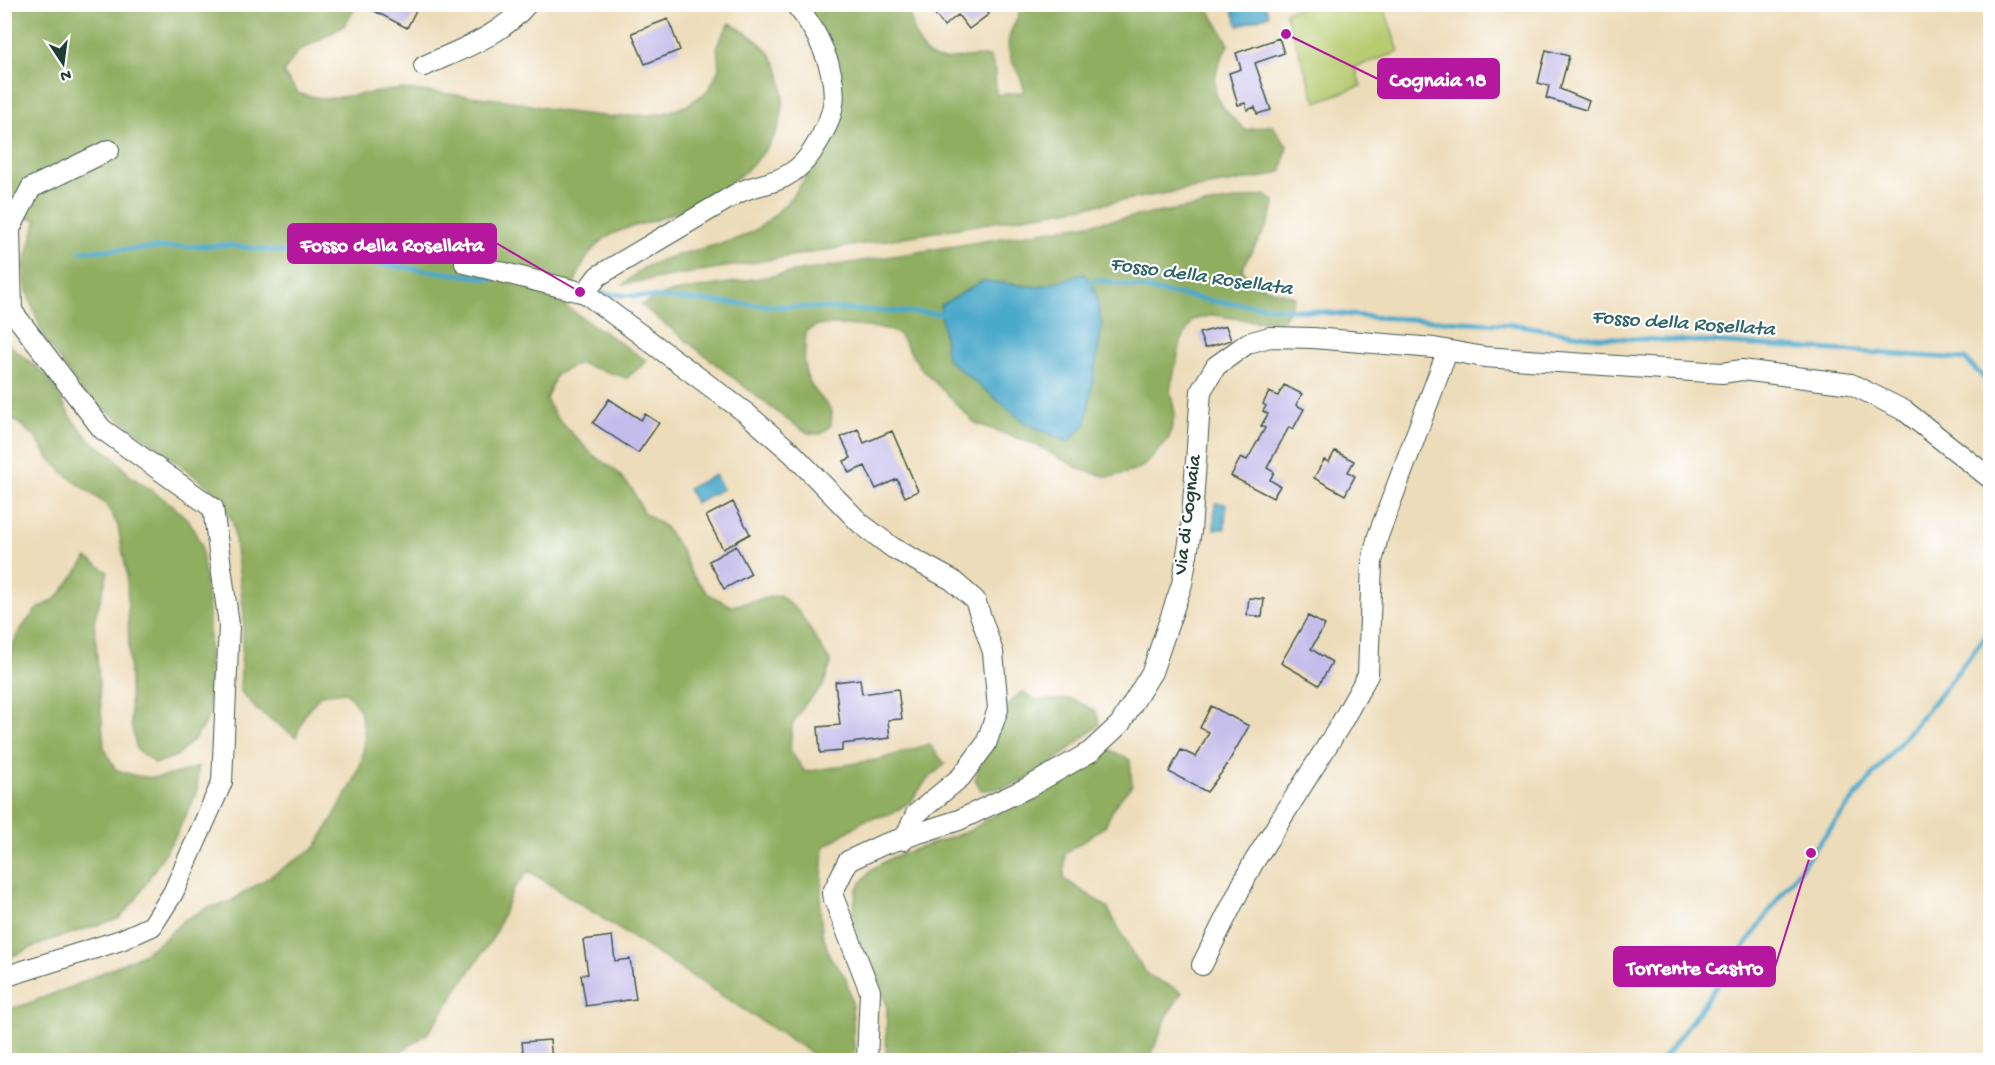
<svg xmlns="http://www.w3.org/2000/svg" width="1995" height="1065" viewBox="0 0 1995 1065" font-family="'Gochi Hand',sans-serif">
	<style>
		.green { fill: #b6ca6e; stroke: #6a8451; stroke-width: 1.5 }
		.forest { fill: #90ae61; stroke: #58764a; stroke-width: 1.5; fill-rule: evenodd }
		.water { fill: #4ba9ca; stroke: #35737f; stroke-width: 1.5 }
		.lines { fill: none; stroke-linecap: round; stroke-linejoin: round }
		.stream { stroke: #4ba9ca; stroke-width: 5 }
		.building { fill: #c4bcea }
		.minor-casing { stroke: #3e5548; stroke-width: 22 }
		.minor { stroke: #fff; stroke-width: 20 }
		.labels { text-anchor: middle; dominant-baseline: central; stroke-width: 4.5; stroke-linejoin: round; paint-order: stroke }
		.street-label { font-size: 20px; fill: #1f3d34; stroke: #fff }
		.water-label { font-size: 21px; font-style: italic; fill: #2e6368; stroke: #fff }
		.leader { fill: none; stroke: #b5179e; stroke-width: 2 }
		.callout-dot { fill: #b5179e; stroke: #fff; stroke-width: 2 }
		.callout { fill: #b5179e; stroke: #b5179e; stroke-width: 2 }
		.callout-label { font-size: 21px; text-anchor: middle; font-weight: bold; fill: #fff }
	</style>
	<rect width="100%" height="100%" fill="#fff"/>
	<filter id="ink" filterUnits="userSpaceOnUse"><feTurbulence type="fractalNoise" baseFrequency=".0167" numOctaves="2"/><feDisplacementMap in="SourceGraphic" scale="12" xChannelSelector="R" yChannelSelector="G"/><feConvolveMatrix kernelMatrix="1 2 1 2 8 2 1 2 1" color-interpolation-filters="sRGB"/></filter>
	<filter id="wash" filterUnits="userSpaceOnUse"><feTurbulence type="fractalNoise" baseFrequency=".008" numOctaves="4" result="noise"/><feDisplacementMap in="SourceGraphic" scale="24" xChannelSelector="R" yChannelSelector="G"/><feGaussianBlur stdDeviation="1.35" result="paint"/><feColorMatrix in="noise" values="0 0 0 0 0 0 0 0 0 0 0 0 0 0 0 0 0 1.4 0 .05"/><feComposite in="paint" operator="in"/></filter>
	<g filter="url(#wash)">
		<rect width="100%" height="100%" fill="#eddcb9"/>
		<!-- green -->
		<path class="green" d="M 1307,5 L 1383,5 L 1399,52 L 1355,67 L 1361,86 L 1316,102 L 1285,12 Z"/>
		<!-- forest -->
		<path class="forest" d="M 25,4 L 357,5 L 344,26 L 297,52 L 283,73 L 299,94 L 325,99 L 402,89 L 506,100 L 559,111 L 611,117 L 662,114 L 686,106 L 708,91 L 719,69 L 717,45 L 730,23 C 765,44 783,57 783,100 C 784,161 708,201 658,219 C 642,225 616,229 603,240 C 582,256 575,283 565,306 L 647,361 L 627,378 L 578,363 L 556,375 L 546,399 L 556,417 L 593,455 L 615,470 L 632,489 L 643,512 L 664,526 L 681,550 L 691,573 L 708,594 L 731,606 L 780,595 L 799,612 L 831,663 L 823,686 L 805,704 L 792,725 L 790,751 L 805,772 L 881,759 L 929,744 L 945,764 L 926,781 L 911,801 L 891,814 L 865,820 L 824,847 L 820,907 L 822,932 L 830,957 L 846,978 L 852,1003 L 854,1054 L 851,1060 L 822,1060 L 529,871 L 513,889 L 494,936 L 428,1033 L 389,1060 L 5,1060 L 5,1010 L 24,1005 L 71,987 L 143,954 L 165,938 L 184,920 L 207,908 L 230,902 L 316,847 L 353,783 L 362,760 L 365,735 L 360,710 L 346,692 L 320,695 L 305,714 L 296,737 L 256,709 L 240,690 L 244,615 L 233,523 L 222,500 L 204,483 L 127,424 L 86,397 L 44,338 L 27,291 L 24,267 L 37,219 L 5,216 L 4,8 Z
			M 804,5 L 907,5 C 915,31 917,65 952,59 C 966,57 977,55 990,57 L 995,70 L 996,95 L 1024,92 C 1024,76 1011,67 1009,51 C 1005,34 1019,21 1021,5 L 1206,5 L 1229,44 C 1205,84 1211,102 1246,130 L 1272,125 L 1287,146 L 1282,171 L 1269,176 L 624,284 C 630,279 636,273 642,269 C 666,254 716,248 744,236 C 789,215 817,161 839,119 Z
			M 1265,195 L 1275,202 C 1268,233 1254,243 1242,269 C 1253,288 1275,290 1295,297 L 1283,321 L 1254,321 L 1214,315 L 1192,320 L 1181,342 L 1170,390 L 1175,413 L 1169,438 L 1145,465 L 1134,471 L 1109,477 L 1082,470 L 1034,444 L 975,423 L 920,367 L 899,334 L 887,329 L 845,325 L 818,325 L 806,331 C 803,377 801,375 832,411 L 831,425 L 821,434 L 808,433 L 787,420 L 641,305 L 668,293 ZM 1084,274 L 1027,424 L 981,281 L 1039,287 Z
			M 5,333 L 8,344 L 48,377 L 73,421 L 90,440 L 112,455 L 129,475 L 171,504 L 190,522 L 201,545 L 209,611 L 209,715 L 196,737 L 178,755 L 156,764 L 137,750 L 131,724 L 127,575 L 118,526 L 107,505 L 66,475 L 49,458 L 35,437 L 16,421 L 5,416 Z
			M 87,558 L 108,572 L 94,621 L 104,747 L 115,769 C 150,783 163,778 198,767 L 197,792 L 176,835 L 136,899 L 120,918 L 50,940 L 5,959 L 5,664 L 19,631 L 36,610 L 57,598 Z
			M 1023,692 C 1040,706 1050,698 1069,699 C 1078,700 1089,708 1096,712 L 1100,724 C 1066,751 1028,791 981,790 L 975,779 C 984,754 1000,705 1023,692 Z
			M 1108,749 L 1130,760 L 1132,785 L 1115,805 L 1105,826 L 1065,854 L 1064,879 L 1107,907 L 1133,954 L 1148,975 L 1182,992 L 1168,1014 L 1149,1060 L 886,1060 L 887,1007 L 881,984 L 859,938 L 853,914 L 857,888 L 872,869 L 893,857 L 969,831 L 1018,801 L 1065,779 Z"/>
		<!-- water -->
		<path class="water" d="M 1231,5 L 1265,5 L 1269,15 L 1238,26 Z
			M 1084,274 L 1095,289 L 1102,326 L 1086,424 L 1068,442 L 1027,424 L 947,359 L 940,306 L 982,281 L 1039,287 Z
			M 715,475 L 723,489 L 695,503 L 688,488 Z
			M 1215,503 L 1226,504 L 1225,529 L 1214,529 Z"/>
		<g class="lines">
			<!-- stream -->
			<path class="stream" d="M 81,251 L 227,245 L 494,279
				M 1084,286 L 1097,280 L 1218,302 L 1372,317 L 1518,325 L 1592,337 L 1711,342 L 1965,359 L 1990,384
				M 595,293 L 773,306 L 948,314
				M 1662,1060 C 1714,993 1760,922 1811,854 C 1868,777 1933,707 1990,630"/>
		</g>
		<g id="blocks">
			<!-- building -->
			<path class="building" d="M 361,4 L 419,4 L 407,28 Z
				M 927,4 L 981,4 L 989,14 L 969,29 L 958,15 L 944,26 Z
				M 668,19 L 680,50 L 645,64 L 632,33 Z
				M 1279,38 L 1284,53 L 1255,63 L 1271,110 L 1257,114 L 1255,107 L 1247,110 L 1245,103 L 1238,105 L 1229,73 L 1241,69 L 1236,53 Z
				M 1546,50 L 1569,56 L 1560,89 L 1589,101 L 1586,110 L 1546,98 L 1549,86 L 1538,83 Z
				M 1226,326 L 1231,340 L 1205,348 L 1199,333 Z
				M 1284,385 L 1302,394 L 1296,405 L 1304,409 L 1293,429 L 1289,427 L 1267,468 L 1274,472 L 1270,480 L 1280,486 L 1273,498 L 1231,476 L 1241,457 L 1247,460 L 1265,428 L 1261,426 L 1268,414 L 1263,411 L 1266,406 L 1263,404 L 1269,392 L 1278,396 Z
				M 609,399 L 641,420 L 645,414 L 659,423 L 638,453 L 593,423 Z
				M 858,429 L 864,443 L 892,431 L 918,491 L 905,497 L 897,479 L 876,489 L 865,466 L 849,473 L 844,461 L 851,458 L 841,437 Z
				M 1335,451 L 1354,461 L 1348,472 L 1355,476 L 1345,495 L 1314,478 L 1324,460 L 1329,462 Z
				M 733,502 L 750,534 L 723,549 L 706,516 Z
				M 736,546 L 751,574 L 724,589 L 709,561 Z
				M 1249,598 L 1264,599 L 1262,617 L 1247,615 Z
				M 1308,616 L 1325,625 L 1311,649 L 1332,662 L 1319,685 L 1281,663 Z
				M 860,679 L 862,694 L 898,689 L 902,719 L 888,720 L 890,738 L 842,744 L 842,751 L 820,753 L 818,727 L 840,725 L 835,682 Z
				M 1211,706 L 1249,726 L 1225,768 L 1207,792 L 1169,772 L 1181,750 L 1196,757 L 1209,732 L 1200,728 Z
				M 612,936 L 615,961 L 630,959 L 636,999 L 586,1006 L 581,975 L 588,974 L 583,940 Z
				M 550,1040 L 552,1060 L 524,1060 L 522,1042 Z"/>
		</g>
	</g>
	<g filter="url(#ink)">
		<use href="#blocks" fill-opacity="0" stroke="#3e5548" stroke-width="1.5"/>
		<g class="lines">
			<!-- minor casing -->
			<g class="minor-casing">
				<path id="minor" d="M 424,66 C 461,49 501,36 527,4
					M 465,263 L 585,293 L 746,413 L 793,454 L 860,523 L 893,548 L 952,580 L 975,600 L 993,652 L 998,709 L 986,744 L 961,777 L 916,814 L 904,840
					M 585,293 L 598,276 C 644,249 690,221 736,194 C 753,184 774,185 791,173 C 802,166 812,153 818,142 C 825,130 831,119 833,105 C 838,71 816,28 795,4
					M 1202,965 L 1252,865 L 1339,727 L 1368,675 L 1372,562 L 1378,536 L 1447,352
					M 4,977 L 121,940 L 152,926 L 173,893 L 222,782 L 229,625 L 213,508 L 102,429 L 12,311 L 10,229 L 31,188 L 109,150
					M 867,1060 L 870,991 L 832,894 L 848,861 L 882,845 L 959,820 L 1027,788 L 1090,752 L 1120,724 L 1152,672 L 1182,584 L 1191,531 L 1201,391 L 1216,366 L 1248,343 L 1270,337 L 1313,338 L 1434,348 L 1484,357 L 1722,373 L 1742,370 L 1851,384 L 1905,411 L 1990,478"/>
			</g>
			<!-- minor -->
			<use href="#minor" class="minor"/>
		</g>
	</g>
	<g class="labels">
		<!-- street labels -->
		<g class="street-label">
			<text transform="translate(1189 515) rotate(-83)">Via di Cognaia</text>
		</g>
		<!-- water labels -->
		<g class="water-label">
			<text transform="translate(1201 278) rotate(8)">Fosso della Rosellata</text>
			<text transform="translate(1683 325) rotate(4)">Fosso della Rosellata</text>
		</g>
	</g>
	<!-- callouts -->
	<path class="leader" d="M1286 34L1378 79M580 292L496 243M1811 853L1775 967"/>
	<g class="callout-dot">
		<circle cx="1286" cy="34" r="6"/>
		<circle cx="580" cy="292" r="6"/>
		<circle cx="1811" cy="853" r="6"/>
	</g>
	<g class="callout">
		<rect x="1378" y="59" width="121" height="39" rx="6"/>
		<rect x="288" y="224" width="208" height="39" rx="6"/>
		<rect x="1614" y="947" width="161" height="39" rx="6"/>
	</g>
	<g class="callout-label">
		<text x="1438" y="86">Cognaia 18</text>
		<text x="392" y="251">Fosso della Rosellata</text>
		<text x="1695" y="974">Torrente Castro</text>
	</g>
	<!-- margin -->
	<rect width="1995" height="1065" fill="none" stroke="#fff" stroke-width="24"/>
	<!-- north arrow -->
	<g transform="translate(63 63) rotate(167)" stroke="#ffffff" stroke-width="4.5" paint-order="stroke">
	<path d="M0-4.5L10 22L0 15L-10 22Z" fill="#1f3d34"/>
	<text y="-9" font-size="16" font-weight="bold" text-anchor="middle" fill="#1f3d34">N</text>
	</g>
</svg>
